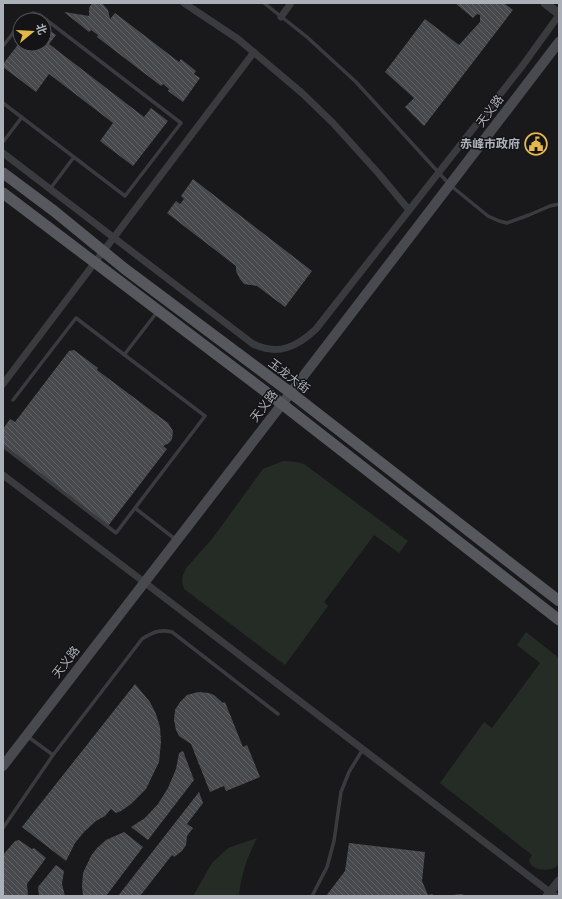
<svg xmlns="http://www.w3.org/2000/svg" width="562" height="899" viewBox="0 0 562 899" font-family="'Nunito Sans','Noto Sans SC',sans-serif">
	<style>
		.green { fill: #252c26 }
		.building { fill: url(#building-back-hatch) }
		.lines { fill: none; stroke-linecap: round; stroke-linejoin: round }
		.service { stroke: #3a3b3f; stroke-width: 3.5 }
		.minor { stroke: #3a3b3f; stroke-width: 7 }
		.tertiary { stroke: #3a3b3f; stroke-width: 9 }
		.secondary { stroke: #484a4f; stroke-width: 10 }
		.primary { stroke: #56585e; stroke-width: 11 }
		.labels { text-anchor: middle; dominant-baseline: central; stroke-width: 3; stroke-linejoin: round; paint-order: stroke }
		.street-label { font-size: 12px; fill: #acb0b9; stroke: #141416 }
		.poi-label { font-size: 12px; font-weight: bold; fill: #acb0b9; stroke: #141416; text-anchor: end }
	</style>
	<defs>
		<pattern id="building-back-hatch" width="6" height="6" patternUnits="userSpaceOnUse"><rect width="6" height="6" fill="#48494d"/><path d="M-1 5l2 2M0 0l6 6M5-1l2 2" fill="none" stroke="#606165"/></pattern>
	</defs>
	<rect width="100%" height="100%" fill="#19191b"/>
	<!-- green -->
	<path class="green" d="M 283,461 L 297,462 L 304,464 L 408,541 L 399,553 L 374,535 L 324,602 L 328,606 L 285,665 L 184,589 L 182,582 L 183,575 L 187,567 L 212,539 L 263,469 Z
		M 526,632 L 559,658 L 559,864 C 557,866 554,869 551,869 C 542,871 531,869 529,860 L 532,855 L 440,783 L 484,722 L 492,728 L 540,663 L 517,645 Z
		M 257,838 C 247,858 241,874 239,896 L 193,896 L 212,863 L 228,848 Z"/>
	<!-- building -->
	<path class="building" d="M 92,3 L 102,3 L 108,10 L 110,19 L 115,13 L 179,62 L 181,59 L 196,71 L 194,74 L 200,78 L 183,102 L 168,91 L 169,89 L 163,84 L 161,86 L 97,37 L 98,35 L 91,30 L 89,32 L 64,12 L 89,16 L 89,8 Z
		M 455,3 L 504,3 L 513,10 L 424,126 L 405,107 L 414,98 L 385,72 L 425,19 L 459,45 L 480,22 L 480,15 L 477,14 L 473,18 Z
		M 44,26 L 56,35 L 49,44 L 144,117 L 151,108 L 168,121 L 133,166 L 100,141 L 113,123 L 49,74 L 36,92 L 3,67 L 3,64 L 20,42 L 20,44 L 44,44 Z
		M 193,179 L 312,271 L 285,307 L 257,286 L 244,284 L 240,279 L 236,271 L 236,266 L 167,213 L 176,201 L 180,204 L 184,199 L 181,196 Z
		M 74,350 L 98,368 L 97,370 L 168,423 L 173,431 L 172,439 L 169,443 L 163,446 L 167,449 L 108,526 L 3,446 L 3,429 L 10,419 L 15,422 L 69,351 Z
		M 135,684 L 150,702 L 156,714 L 160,727 L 161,742 L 159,762 L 146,789 L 131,804 L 121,811 L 116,813 L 111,809 L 105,816 L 96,821 L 84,832 L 75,843 L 66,861 L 22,827 Z
		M 198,692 L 209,693 L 214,695 L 223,703 L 225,702 L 243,747 L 247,745 L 260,777 L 226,791 L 224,786 L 210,792 L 191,744 L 179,736 L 176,730 L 174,720 L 175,710 L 180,702 L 187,695 Z
		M 183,751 L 194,780 L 148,840 L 131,827 L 145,818 L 158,804 L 168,788 L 176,769 L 179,753 Z
		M 199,792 L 203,803 L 187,824 L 193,828 L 187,836 L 186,845 L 182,851 L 174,857 L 172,855 L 140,896 L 118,896 Z
		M 124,832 L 143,847 L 106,896 L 83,896 L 82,886 L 83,873 L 91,856 L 97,848 L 106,840 Z
		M 19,840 L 32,849 L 34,848 L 46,858 L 27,884 L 28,896 L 3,896 L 3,855 L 15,841 Z
		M 349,843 L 425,852 L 422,881 L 428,895 L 432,894 L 434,896 L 326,896 L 345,871 Z
		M 56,865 L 64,871 L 62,884 L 65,896 L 39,896 L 38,887 Z
		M 461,894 L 467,896 L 454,896 L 453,895 Z"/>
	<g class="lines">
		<!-- service -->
		<path class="service" d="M 264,3 L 307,37 L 356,82 L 450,185 L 488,216 L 499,221 L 507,223 L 529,215 L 550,206 L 559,204
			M 3,46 L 20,24
			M 3,103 L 125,196 L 181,123 L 40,15 L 33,13 L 25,17 L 23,20
			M 3,142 L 22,117
			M 50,189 L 74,157
			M 124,355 L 158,311
			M 3,446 L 116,533 L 205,416 L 76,318 L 13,400
			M 135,508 L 175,539
			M 27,736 L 53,755
			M 3,828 L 53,755 L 142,639 C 153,632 160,629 172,632 L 278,714
			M 312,896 L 327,867 L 334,841 L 341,792 L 349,772 L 363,749"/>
		<!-- minor -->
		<path class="minor" d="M 184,3 L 238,39 L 302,93 L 333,123 L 379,174 L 409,210
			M 281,17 L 291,3
			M 3,153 L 253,344 C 278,356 297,347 316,329 L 523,65 L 559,15
			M 3,384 L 254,52
			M 3,475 L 144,582 L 555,896"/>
		<!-- tertiary -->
		<path class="tertiary" d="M 545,3 L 559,14
			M 547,896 L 559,881"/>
		<!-- secondary -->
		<path class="secondary" d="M 3,766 L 282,404 L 559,42"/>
		<!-- primary -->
		<path class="primary" d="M 3,173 L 54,211 L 125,269 L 291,393 L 559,601
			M 3,193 L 282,404 L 559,620"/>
	</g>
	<!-- icons -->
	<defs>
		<g id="civic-ring" transform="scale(1.15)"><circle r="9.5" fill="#141416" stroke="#e3b749" stroke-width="1.5"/><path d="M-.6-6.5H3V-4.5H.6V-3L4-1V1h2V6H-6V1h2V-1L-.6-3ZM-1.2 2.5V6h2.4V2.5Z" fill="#e3b749"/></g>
	</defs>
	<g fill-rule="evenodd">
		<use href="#civic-ring" x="536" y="144"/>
	</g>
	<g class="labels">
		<!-- street labels -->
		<g class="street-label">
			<text transform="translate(490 111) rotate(-53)">天义路</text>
			<text transform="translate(289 376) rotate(37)">玉龙大街</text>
			<text transform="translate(264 406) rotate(-52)">天义路</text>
			<text transform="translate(66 662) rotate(-52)">天义路</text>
		</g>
		<!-- poi labels -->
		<g class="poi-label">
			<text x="520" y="144">赤峰市政府</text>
		</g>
	</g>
	<!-- border -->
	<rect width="562" height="899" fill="none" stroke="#acb0b9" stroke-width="8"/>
	<!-- north arrow -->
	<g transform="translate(32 32) rotate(72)"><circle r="19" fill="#141416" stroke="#515257"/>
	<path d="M0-3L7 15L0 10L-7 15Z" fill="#e3b749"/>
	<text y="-6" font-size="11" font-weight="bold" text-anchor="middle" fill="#acb0b9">北</text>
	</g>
</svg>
